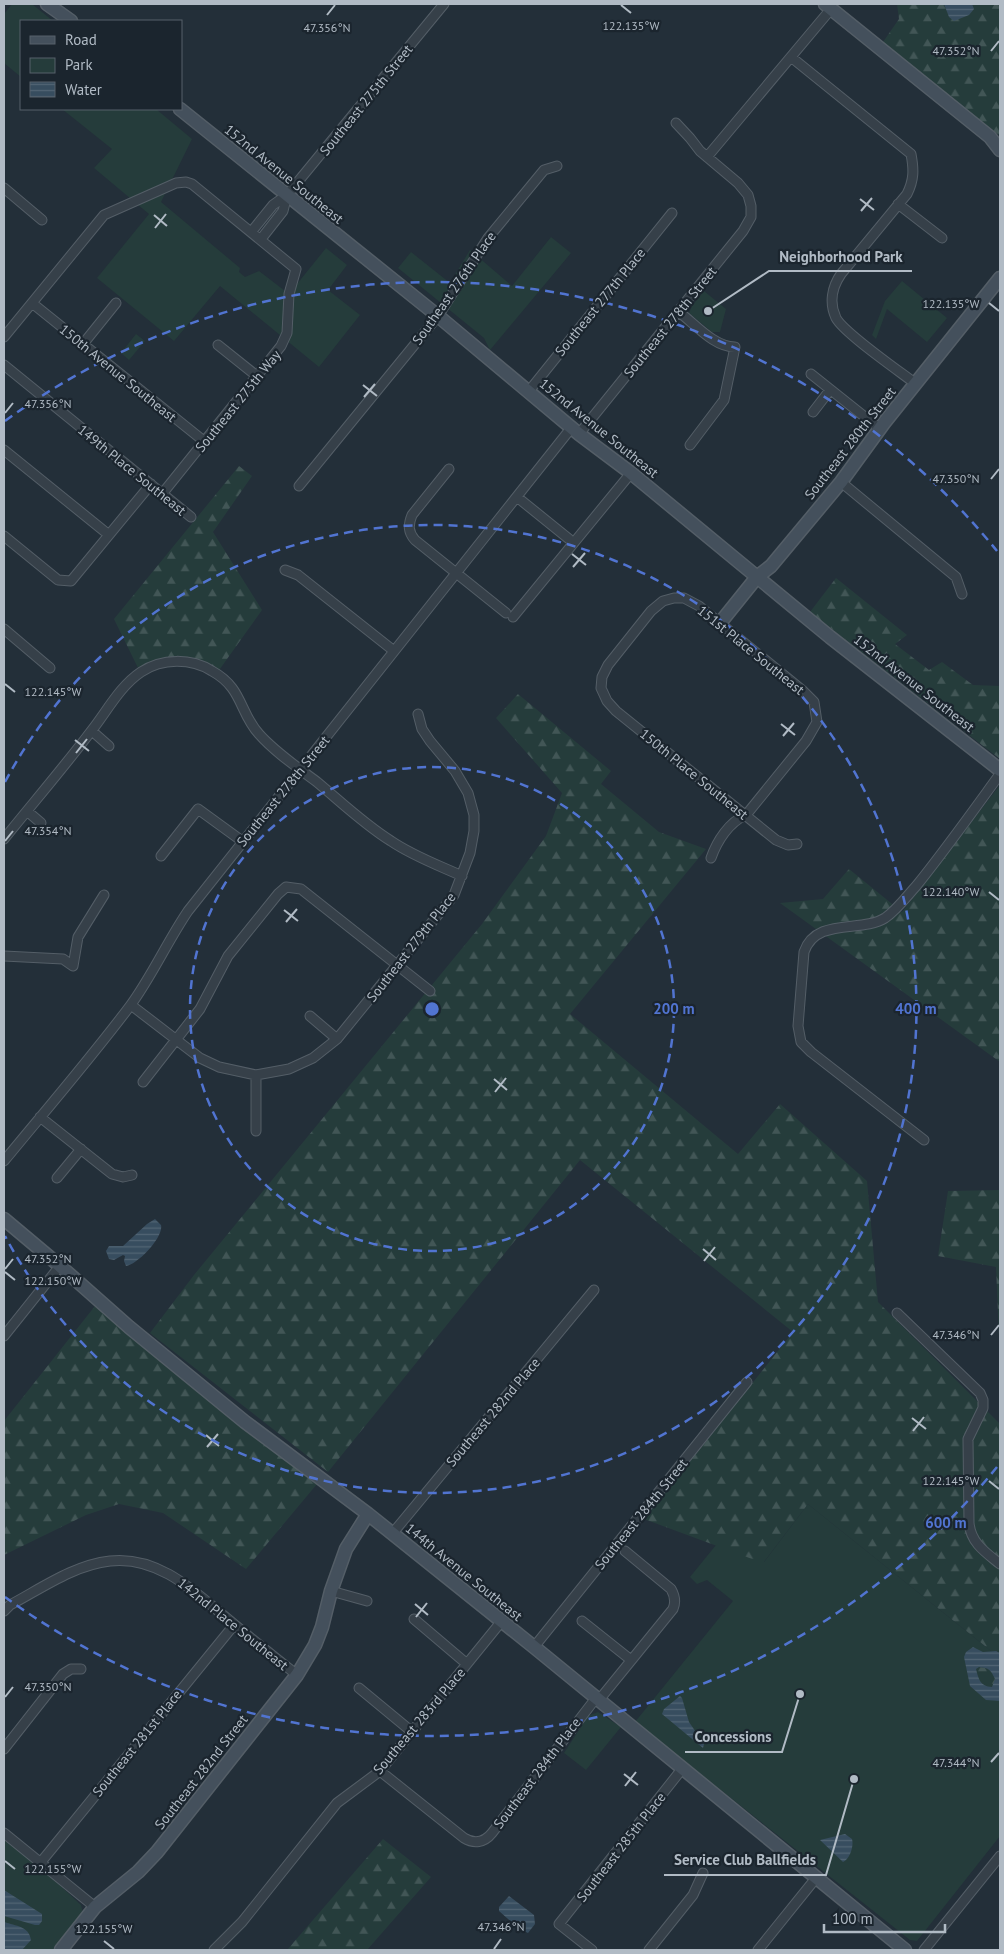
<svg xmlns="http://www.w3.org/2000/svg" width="1004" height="1954" viewBox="0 0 1004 1954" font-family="'PT Sans',sans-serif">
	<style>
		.green { fill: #253c3b }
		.forest { fill: url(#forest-firs) }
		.water { fill: url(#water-rules); fill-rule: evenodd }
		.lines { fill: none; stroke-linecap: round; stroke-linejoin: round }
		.street-casing { stroke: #545e67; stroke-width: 11 }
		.secondary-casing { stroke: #545e67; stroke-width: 15 }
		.street { stroke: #364049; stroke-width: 9 }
		.secondary { stroke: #44505c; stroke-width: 12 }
		.ticks { fill: none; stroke: #b1bbc5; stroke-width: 2 }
		.ring { fill: none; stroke: #5174d1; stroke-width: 2.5; stroke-dasharray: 9 6 }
		.labels { text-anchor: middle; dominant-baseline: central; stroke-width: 4.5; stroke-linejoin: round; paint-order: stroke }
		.street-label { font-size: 14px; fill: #b1bbc5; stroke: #1b252e }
		.ticks-label { font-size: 12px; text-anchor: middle; fill: #b1bbc5; stroke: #1b252e; stroke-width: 4.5; stroke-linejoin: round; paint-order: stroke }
		.centre { fill: #5174d1; stroke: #1b252e; stroke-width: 2.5 }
		.ring-label { font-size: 15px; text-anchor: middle; font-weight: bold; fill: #5174d1; stroke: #1b252e; stroke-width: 4.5; stroke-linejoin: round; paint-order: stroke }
		.leader { fill: none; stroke: #b1bbc5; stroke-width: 2 }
		.callout-dot { fill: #b1bbc5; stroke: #1b252e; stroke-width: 2 }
		.callout-label { font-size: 15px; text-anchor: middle; font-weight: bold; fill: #b1bbc5; stroke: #1b252e; stroke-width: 4.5; stroke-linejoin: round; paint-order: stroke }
	</style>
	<defs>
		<pattern id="forest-firs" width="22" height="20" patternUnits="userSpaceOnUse" patternTransform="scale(1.25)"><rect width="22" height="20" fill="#253c3b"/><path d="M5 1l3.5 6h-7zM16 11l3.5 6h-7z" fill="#425656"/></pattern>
		<pattern id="water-rules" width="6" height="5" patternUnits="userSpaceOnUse" patternTransform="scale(1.25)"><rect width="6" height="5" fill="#374d5f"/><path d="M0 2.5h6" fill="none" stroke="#526574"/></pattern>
	</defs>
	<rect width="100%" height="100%" fill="#232f39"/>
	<!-- green -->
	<path class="green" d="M 12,4 L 32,4 L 53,21 L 21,21 L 21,77 L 4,63 L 4,14 Z
		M 62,109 L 156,109 L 192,139 L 161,202 L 240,268 L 239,272 L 245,277 L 259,271 L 289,294 L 326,248 L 347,265 L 328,290 L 360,315 L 319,367 L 220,286 L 174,341 L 97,278 L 149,214 L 94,168 L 112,149 Z
		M 551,237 L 571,253 L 490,350 L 484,338 L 398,268 L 411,252 L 450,283 L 470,250 L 512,286 Z
		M 902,281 L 947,318 L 927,342 L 887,309 L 876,339 L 872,335 L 885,301 Z
		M 704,291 L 726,309 L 720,332 L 712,332 L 689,313 L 692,306 Z
		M 136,334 L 145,341 L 129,360 L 121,353 Z
		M 808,1504 L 1000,1658 L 1000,1836 L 917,1941 L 910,1940 L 635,1722 L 733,1601 L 707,1580 L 697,1584 L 690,1577 L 716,1545 L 764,1562 Z
		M 598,1712 L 621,1727 L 586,1770 L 564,1753 L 588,1716 Z
		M 4,1833 L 81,1905 L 83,1913 L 54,1950 L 4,1950 Z"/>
	<!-- forest -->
	<path class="forest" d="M 897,4 L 1000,4 L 1000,136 L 883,42 L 899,19 Z
		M 239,466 L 252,476 L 213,532 L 262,610 L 217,673 L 182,661 L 140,672 L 114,619 Z
		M 836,578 L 907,635 L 895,644 L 929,670 L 942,662 L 973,685 L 1000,686 L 1000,759 L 810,612 Z
		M 518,694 L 611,771 L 601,784 L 659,832 L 706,849 L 570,1014 L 738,1154 L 780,1104 L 867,1181 L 878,1302 L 1000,1424 L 1000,1658 L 808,1504 L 763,1563 L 644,1519 L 793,1332 L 580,1160 L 328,1472 L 150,1333 L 194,1275 L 482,924 L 546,836 L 562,793 L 496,718 Z
		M 1000,785 L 1000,1062 L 780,903 L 823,899 L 849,869 L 902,912 Z
		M 1000,1190 L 1000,1360 L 996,1267 L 938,1256 L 948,1191 Z
		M 95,1306 L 317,1484 L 246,1569 L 163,1513 L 119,1504 L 86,1515 L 4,1555 L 4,1421 Z
		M 977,1667 C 988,1667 996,1672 995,1685 L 992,1687 C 980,1685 979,1680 976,1669 Z
		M 383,1839 L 431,1877 L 367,1950 L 287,1950 Z"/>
	<!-- water -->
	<path class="water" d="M 944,4 L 972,4 L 974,9 L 969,15 L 954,21 L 949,17 Z
		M 155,1219 L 161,1225 C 164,1237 137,1265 126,1266 L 124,1261 L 125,1256 L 123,1255 L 114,1260 L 109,1259 L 106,1251 L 109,1246 L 123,1246 L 147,1224 Z
		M 973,1647 L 983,1652 L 996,1651 L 1000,1653 L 1000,1701 L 986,1700 L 970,1686 L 964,1657 L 966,1652 ZM 979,1667 C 989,1668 991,1670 995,1679 L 992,1687 C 980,1686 979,1680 976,1669 Z
		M 680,1696 L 682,1698 L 689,1722 L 704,1744 L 703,1748 L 662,1714 L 664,1709 Z
		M 845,1834 L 852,1839 C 854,1846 850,1859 843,1862 L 820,1840 Z
		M 4,1890 L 42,1914 L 42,1921 L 39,1925 L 35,1925 L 4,1916 Z
		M 509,1896 L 534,1915 L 535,1924 L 528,1933 L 518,1928 L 499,1911 L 499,1907 Z
		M 4,1922 C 16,1926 29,1926 31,1940 L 22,1950 L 4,1950 Z"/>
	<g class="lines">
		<!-- street casing -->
		<g class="street-casing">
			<path id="street" d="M 791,57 L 911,154 C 914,170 914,180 907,194 L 841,274 C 832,287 829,303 836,318 C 844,333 899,371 916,384
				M 707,157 L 831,9
				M 4,188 L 42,220
				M 898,204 L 942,238
				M 252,231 L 273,205 L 287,195 L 444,4
				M 261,239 L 283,211 L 287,195
				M 32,303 L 205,442
				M 679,312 C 695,324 714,347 735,347 L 724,400 L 690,445
				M 4,337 L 104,215 L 176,183 L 186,182 L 192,184 L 296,269 L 289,294 L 287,333 L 281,346 L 162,494
				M 83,344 L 116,303
				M 218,345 L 258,377
				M 4,365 L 191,517
				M 811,374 L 880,429
				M 529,391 L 672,213
				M 813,412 L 830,390
				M 579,434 L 743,231 L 751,217 L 751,206 L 748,195 L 738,183 L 700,151 L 690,138 L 676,123
				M 4,450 L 109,535
				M 449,469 L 412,515 C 408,525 408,532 415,540 L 506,613
				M 841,482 L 956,577 L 962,594
				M 299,486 L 438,316 L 488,238 L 544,170 L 557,166
				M 517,497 L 569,539
				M 4,536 L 58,580 L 71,581 L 151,484
				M 285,570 L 298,575 L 394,651
				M 513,617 L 631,473
				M 4,629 L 50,668
				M 92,731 L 109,746
				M 27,811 L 41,823
				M 4,839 C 33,803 64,767 92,730 C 107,711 120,686 141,672 C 162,658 191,658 212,671 C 243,688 239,712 259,734 C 275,752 297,767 317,782 C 341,802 365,825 391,841 C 413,856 438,865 462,876
				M 161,856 L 198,809 L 242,841
				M 711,858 C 717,841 729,822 746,815 L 806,741 L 817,722 L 814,702 L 802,690 L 699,606 L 684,598 L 674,598 L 663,601 L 651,611 L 608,665 L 602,677 L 601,688 L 607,701 L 616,711 L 776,840 L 788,845 L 797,844
				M 4,956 L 63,959 L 73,966 L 78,937 L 104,895
				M 131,1005 L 200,1058 L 219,1067 L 256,1075 L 289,1069 L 313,1058 L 337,1039 L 454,895 L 470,853 L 474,831 L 474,815 L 468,793 L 455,771 L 430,741 L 422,729 L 418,714
				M 310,1016 L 337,1039
				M 143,1082 L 200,1009 L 228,956 L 278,894 L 286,887 L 301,889 L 430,991
				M 40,1117 L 112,1174 L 123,1177 L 132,1175
				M 256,1131 L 256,1075
				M 924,1140 L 811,1052 L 801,1042 L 798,1026 L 804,952 C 816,917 861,933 885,918 C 897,910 907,896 917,885 C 946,849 973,811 1000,774
				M 4,1161 C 46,1110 90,1059 130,1006 C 152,976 167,942 188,911 L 572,427
				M 57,1178 L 81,1149
				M 897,1313 L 980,1393 L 983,1400 L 983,1408 L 968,1439 L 969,1523 C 971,1543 985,1552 1000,1564
				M 4,1336 L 60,1266
				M 392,1534 L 594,1290
				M 331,1591 L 367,1601
				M 4,1611 L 10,1605 C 42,1588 74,1565 110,1561 C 161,1555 199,1596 235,1625 C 255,1642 276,1658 297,1675
				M 414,1619 L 467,1664
				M 582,1621 L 631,1660
				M 534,1647 L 747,1382
				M 359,1688 L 411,1731
				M 599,1700 L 673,1609 C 676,1602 675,1596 671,1589 L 625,1551
				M 4,1749 L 63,1674 L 71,1669 L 81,1669
				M 380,1771 L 464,1838 C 474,1844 484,1843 492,1833 L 596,1698
				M 4,1833 L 95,1907
				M 41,1862 L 234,1625
				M 214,1950 L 242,1922 L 337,1803 L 380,1771 L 501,1622
				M 592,1950 L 559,1924 L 682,1769
				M 649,1950 L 693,1895 L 703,1873
				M 758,1950 L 816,1878
				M 924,1950 L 1000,1856"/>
		</g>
		<!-- secondary casing -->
		<g class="secondary-casing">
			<path id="secondary" d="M 47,4 L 71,21
				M 825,4 L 990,137 L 1000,150
				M 180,109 L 438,316 L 579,434 L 631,473 L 830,637 L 1000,770
				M 720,623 L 757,577 L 771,566 L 841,482 L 884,423 L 1000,278
				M 4,1219 L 60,1266 L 129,1327 L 245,1422 L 368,1514 L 534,1647 L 905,1950
				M 61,1950 L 95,1907 L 138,1872 L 157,1852 L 297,1675 L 315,1645 L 322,1627 L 331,1591 L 346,1549 L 368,1514"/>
		</g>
		<!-- street -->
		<use href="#street" class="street"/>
		<!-- secondary -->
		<use href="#secondary" class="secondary"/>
	</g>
	<!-- ticks -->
	<path class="ticks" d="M 621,5 L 631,13M 327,15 L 335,5M 991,51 L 999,41M 860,199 L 874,210M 861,211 L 872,198M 154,215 L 167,226M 155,228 L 166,214M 989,303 L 999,311M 363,385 L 377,396M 364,397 L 375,384M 5,413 L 13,403M 991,479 L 999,469M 572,554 L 586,565M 573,567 L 585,553M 5,684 L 15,692M 781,724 L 795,735M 783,736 L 794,723M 75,740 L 89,751M 76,753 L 87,739M 5,841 L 13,831M 989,892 L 999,900M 284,910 L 298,921M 286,922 L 297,909M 494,1079 L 507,1090M 495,1092 L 506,1078M 703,1249 L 716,1260M 704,1261 L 715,1247M 5,1269 L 13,1259M 5,1272 L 15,1280M 991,1335 L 999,1325M 912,1418 L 926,1429M 913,1431 L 924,1417M 206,1435 L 219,1446M 207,1447 L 218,1434M 989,1481 L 999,1489M 415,1604 L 428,1615M 416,1617 L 427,1603M 5,1697 L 13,1687M 991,1762 L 999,1753M 624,1774 L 638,1785M 625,1786 L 636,1772M 5,1861 L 15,1869M 104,1941 L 114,1949M 494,1949 L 501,1939"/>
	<!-- distance rings -->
	<g class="ring">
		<circle cx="432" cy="1009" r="242"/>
		<path d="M5 782A484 484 0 1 1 5 1236"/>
		<path d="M997 1467A727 727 0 0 1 5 1597M5 421A727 727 0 0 1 997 551"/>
	</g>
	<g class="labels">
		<!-- street labels -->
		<g class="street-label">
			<text transform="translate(366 100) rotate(-51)">Southeast 275th Street</text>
			<text transform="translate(284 174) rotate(39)">152nd Avenue Southeast</text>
			<text transform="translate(454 288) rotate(-55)">Southeast 276th Place</text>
			<text transform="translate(600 302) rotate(-51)">Southeast 277th Place</text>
			<text transform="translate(670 322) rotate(-51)">Southeast 278th Street</text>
			<text transform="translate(118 373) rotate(39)">150th Avenue Southeast</text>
			<text transform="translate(238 401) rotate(-51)">Southeast 275th Way</text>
			<text transform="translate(599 428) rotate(39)">152nd Avenue Southeast</text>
			<text transform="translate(850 443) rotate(-52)">Southeast 280th Street</text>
			<text transform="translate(132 470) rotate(39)">149th Place Southeast</text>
			<text transform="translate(751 650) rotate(39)">151st Place Southeast</text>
			<text transform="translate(914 683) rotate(38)">152nd Avenue Southeast</text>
			<text transform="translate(694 774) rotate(39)">150th Place Southeast</text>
			<text transform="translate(283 791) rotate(-51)">Southeast 278th Street</text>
			<text transform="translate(411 947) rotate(-52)">Southeast 279th Place</text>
			<text transform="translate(493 1412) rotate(-50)">Southeast 282nd Place</text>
			<text transform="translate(641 1514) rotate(-51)">Southeast 284th Street</text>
			<text transform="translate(464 1572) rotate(39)">144th Avenue Southeast</text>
			<text transform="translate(233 1624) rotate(39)">142nd Place Southeast</text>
			<text transform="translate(419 1721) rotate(-50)">Southeast 283rd Place</text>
			<text transform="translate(137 1743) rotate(-51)">Southeast 281st Place</text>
			<text transform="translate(201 1772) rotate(-52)">Southeast 282nd Street</text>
			<text transform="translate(537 1773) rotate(-53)">Southeast 284th Place</text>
			<text transform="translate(621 1847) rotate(-52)">Southeast 285th Place</text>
		</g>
	</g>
	<g class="ticks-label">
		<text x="631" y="30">122.135°W</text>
		<text x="327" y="32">47.356°N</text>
		<text x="956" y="55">47.352°N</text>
		<text x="951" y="308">122.135°W</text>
		<text x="48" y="408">47.356°N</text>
		<text x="956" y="483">47.350°N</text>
		<text x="53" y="696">122.145°W</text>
		<text x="48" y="835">47.354°N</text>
		<text x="951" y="896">122.140°W</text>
		<text x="48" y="1263">47.352°N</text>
		<text x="53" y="1285">122.150°W</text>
		<text x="956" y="1339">47.346°N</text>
		<text x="951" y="1485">122.145°W</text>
		<text x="48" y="1691">47.350°N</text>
		<text x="956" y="1767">47.344°N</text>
		<text x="53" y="1873">122.155°W</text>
		<text x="501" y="1931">47.346°N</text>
		<text x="104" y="1933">122.155°W</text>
	</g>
	<circle cx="432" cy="1009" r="8" class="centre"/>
	<g class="ring-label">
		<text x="674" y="1014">200 m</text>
		<text x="916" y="1014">400 m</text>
		<text x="946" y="1528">600 m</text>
	</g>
	<!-- callouts -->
	<path class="leader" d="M708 311L769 271H912M800 1694L782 1752H685M854 1779L826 1875H664"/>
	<g class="callout-dot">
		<circle cx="708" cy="311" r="5"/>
		<circle cx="800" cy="1694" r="5"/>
		<circle cx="854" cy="1779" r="5"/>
	</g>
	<g class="callout-label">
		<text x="841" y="262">Neighborhood Park</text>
		<text x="733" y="1742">Concessions</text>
		<text x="745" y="1865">Service Club Ballfields</text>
	</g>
	<!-- border -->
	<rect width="1004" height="1954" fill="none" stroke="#b1bbc5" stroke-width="10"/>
	<!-- legend -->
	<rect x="20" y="20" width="162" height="90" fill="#1b252e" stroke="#57616a"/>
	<rect x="30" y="36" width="25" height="8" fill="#44505c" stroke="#57616a"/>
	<text x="65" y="45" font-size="15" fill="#b1bbc5">Road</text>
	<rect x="30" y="58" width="25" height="15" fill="#253c3b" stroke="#57616a"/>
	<text x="65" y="70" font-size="15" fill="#b1bbc5">Park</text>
	<rect x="30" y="82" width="25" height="15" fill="url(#water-rules)" stroke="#57616a"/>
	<text x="65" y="95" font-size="15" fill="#b1bbc5">Water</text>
	<!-- scale -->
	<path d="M824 1924v8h121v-8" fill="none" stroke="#b1bbc5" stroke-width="2.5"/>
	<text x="832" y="1924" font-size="15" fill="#b1bbc5" stroke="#1b252e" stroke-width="4" paint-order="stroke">100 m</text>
</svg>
